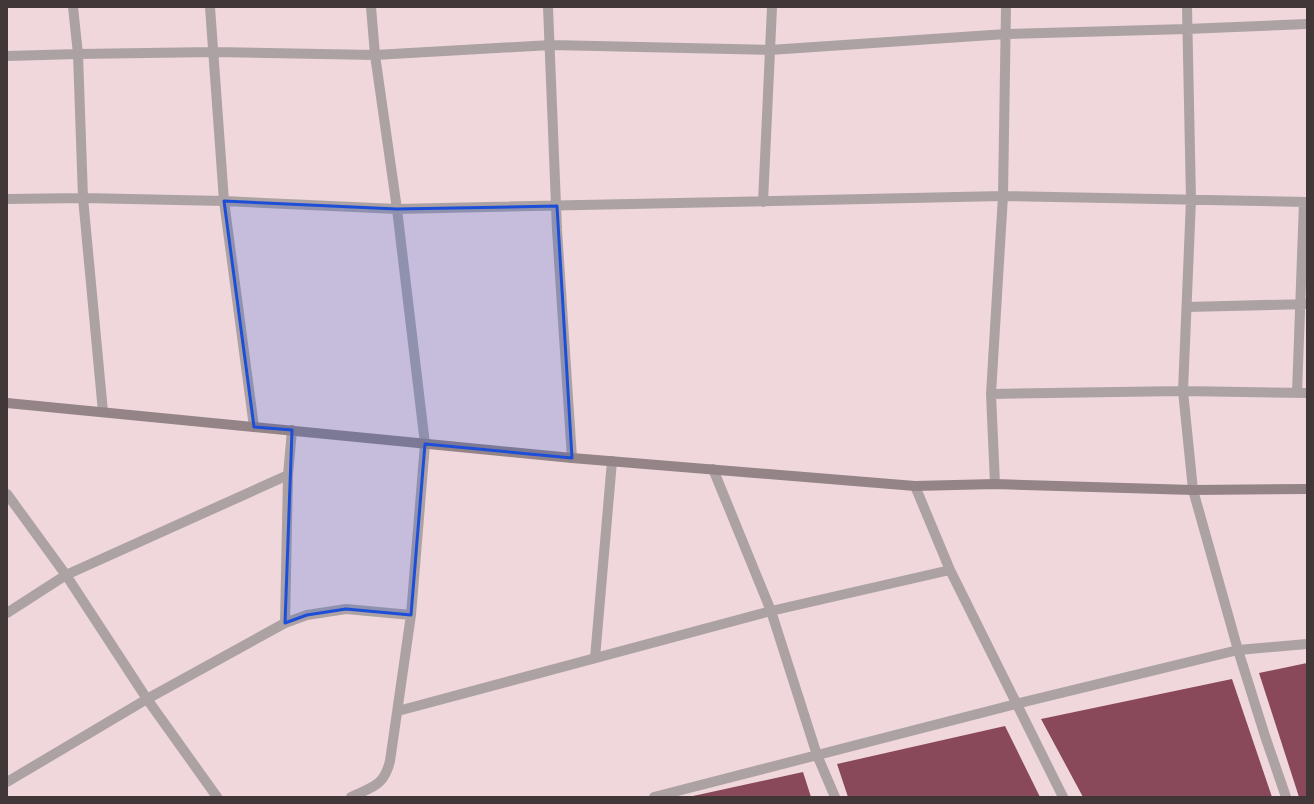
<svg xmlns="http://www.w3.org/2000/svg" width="1314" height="804" viewBox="0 0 1314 804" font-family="Lato,sans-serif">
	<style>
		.building { fill: #8a495a }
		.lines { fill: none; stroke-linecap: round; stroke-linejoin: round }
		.street { stroke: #aca2a4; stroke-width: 10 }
		.secondary { stroke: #948487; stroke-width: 10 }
		.marked { fill: #1d4ed8; fill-opacity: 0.2; stroke: #1d4ed8; stroke-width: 3; stroke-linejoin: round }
	</style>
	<rect width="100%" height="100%" fill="#f0d7dc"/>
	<!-- building -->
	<path class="building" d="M 1307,663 L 1307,797 L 1299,797 L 1259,673 Z
		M 1232,679 L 1272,797 L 1083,797 L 1041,719 Z
		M 1005,726 L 1040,797 L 848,797 L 837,764 Z
		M 803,772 L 811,797 L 693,797 L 693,796 Z"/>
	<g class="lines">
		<!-- street -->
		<path class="street" d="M 73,7 L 78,54 L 83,198 L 103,412
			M 210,7 L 224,201 L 254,427
			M 548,7 L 557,230 L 572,458
			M 1187,7 L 1191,200 L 1183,391 L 1193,490 L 1238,650 L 1265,736 L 1286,797
			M 7,56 L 78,54 L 214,52 L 375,55 L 551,45 L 770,50 L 1006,34 L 1187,29 L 1307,24
			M 7,199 L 83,198 L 224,201 L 397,209 L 1003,196 L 1307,202
			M 763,202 L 772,7
			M 1187,307 L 1307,304
			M 1297,393 L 1304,202
			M 991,394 L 1183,391 L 1307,393
			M 713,469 L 771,611 L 817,755 L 835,797
			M 995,484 L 991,394 L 1003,196 L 1006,7
			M 915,486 L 950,570 L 1063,797
			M 7,494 L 66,575 L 147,699 L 217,797
			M 7,613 L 66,575 L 288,475
			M 285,623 L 288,475 L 292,430
			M 595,658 L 612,461
			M 398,711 L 771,611 L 950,570
			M 7,782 L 147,699 L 285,623 L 307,615 L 346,609 L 411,615
			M 351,797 C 372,787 384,786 390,761 L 411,615 L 425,444 L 397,209 L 375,55 L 371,7
			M 654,797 L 1016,704 L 1238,650 L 1307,644"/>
		<!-- secondary -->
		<path class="secondary" d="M 7,403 L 572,458 L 915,486 L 995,484 L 1193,490 L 1307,489"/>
	</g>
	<!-- marked area -->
	<path class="marked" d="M 224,201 L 397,209 L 557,206 L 572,458 L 425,444 L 411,615 L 346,609 L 307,615 L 285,623 L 292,430 L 254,427 Z"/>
	<!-- border -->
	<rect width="1314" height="804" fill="none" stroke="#413739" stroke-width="16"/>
</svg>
